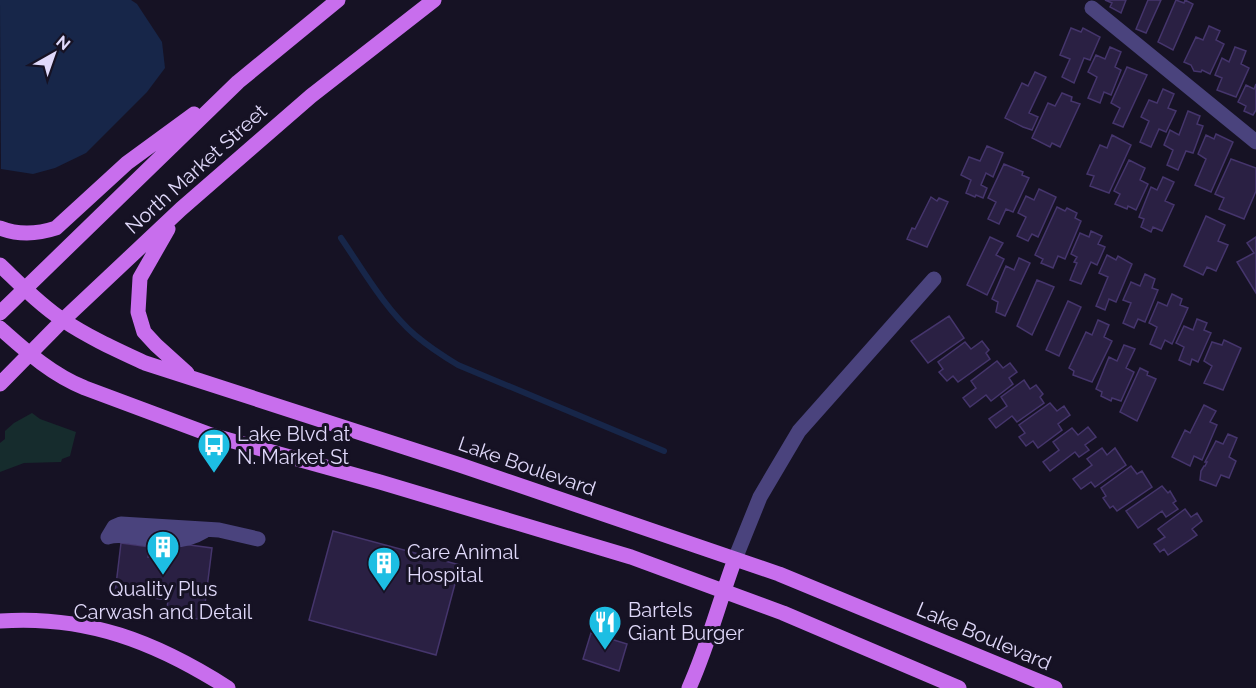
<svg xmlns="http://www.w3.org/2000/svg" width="1256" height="688" viewBox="0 0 1256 688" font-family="Raleway,sans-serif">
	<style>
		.green { fill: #162c2d }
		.water { fill: #172649 }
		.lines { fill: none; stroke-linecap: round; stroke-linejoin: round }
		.stream { stroke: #172649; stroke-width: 6 }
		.building { fill: #2a2043; stroke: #45356c; stroke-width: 1.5 }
		.minor { stroke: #4a437d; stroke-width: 15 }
		.major { stroke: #c86eed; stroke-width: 15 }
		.labels { text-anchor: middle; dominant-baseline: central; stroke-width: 6; stroke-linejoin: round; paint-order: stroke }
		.street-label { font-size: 20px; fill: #e0d9fa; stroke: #161224 }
		.poi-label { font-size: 20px; fill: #e0d9fa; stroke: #161224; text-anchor: start }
	</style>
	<rect width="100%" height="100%" fill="#161224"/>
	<!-- green -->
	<path class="green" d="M 32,413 L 40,419 L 76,432 L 70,456 L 62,459 L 61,462 L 24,463 L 0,472 L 0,443 L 5,439 L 5,431 L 14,423 Z"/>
	<!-- water -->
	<path class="water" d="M 0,0 L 131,0 L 137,4 L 162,42 L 165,68 L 147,92 L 86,153 L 55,168 L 33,174 L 1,169 Z"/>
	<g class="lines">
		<!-- stream -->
		<path class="stream" d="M 341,238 C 363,270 385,309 415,335 C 428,346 443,356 458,365 L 664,451"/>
	</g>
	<!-- building -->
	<path class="building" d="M 1105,0 L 1126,0 L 1121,13 L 1110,7 L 1112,3 Z
		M 1148,0 L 1161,0 L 1146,33 L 1136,29 Z
		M 1176,0 L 1184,3 L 1185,0 L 1193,4 L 1173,50 L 1158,42 Z
		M 1209,26 L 1220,31 L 1216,40 L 1224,44 L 1210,74 L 1202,70 L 1201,72 L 1194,71 L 1191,65 L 1184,62 L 1196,37 L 1203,40 Z
		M 1071,28 L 1081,32 L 1083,28 L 1100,37 L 1090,60 L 1084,58 L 1074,83 L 1062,77 L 1070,59 L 1060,55 Z
		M 1110,47 L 1121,52 L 1115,67 L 1121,70 L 1111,95 L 1104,92 L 1100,103 L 1088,98 L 1097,77 L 1088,72 L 1096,55 L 1105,59 Z
		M 1235,47 L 1246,51 L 1241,64 L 1249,68 L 1236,97 L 1217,90 L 1222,78 L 1215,75 L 1222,58 L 1229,62 Z
		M 1127,67 L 1147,75 L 1123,127 L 1113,123 L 1120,108 L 1111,103 Z
		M 1035,72 L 1046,77 L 1029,113 L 1038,117 L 1032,130 L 1023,127 L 1005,118 L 1022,83 L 1028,86 Z
		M 1256,84 L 1256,110 L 1253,115 L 1244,111 L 1246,106 L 1238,102 L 1246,85 L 1254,89 Z
		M 1163,89 L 1174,94 L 1168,108 L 1176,111 L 1166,132 L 1159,129 L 1151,147 L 1140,142 L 1149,121 L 1141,117 L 1149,100 L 1157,103 Z
		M 1062,93 L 1072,97 L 1071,101 L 1080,104 L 1060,147 L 1052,143 L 1050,147 L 1032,138 L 1048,103 L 1055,106 Z
		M 1188,111 L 1200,116 L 1197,124 L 1203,126 L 1193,153 L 1186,151 L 1178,170 L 1167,165 L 1173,150 L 1164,145 L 1170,130 L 1179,135 Z
		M 1216,134 L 1233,142 L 1211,192 L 1195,185 L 1206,159 L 1198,154 L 1206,135 L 1214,139 Z
		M 1112,135 L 1131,145 L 1109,193 L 1090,186 L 1094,176 L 1087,174 L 1100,145 L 1107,148 Z
		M 987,146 L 1003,153 L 993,177 L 986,173 L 981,185 L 987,188 L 983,198 L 976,195 L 975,197 L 966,193 L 971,180 L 961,175 L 969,157 L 980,161 Z
		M 1231,159 L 1256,168 L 1256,191 L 1244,219 L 1219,209 L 1224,198 L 1215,194 Z
		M 1129,160 L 1145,168 L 1140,180 L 1148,184 L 1136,210 L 1128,206 L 1127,209 L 1115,204 L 1120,194 L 1114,191 Z
		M 1004,164 L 1023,172 L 1022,175 L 1029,178 L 1013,212 L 1006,209 L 999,224 L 988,219 L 996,202 L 988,198 Z
		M 1163,177 L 1174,182 L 1165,201 L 1174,205 L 1162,231 L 1153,227 L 1151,232 L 1141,227 L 1144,219 L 1139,217 L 1151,187 L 1157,190 Z
		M 1039,189 L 1056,197 L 1038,237 L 1032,234 L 1028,241 L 1017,236 L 1026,217 L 1018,213 L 1026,196 L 1034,200 Z
		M 931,197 L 937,201 L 939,198 L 948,202 L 927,247 L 907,239 L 912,228 L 915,229 Z
		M 1057,207 L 1065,211 L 1067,208 L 1077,213 L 1075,218 L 1081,221 L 1065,259 L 1058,256 L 1053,268 L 1041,263 L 1043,259 L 1035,255 Z
		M 1206,216 L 1225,225 L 1218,241 L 1228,245 L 1216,271 L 1207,267 L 1203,275 L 1184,266 Z
		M 1091,231 L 1102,236 L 1098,244 L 1105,247 L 1097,265 L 1091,262 L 1081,284 L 1070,280 L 1077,263 L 1074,262 L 1077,257 L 1071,254 L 1080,233 L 1089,237 Z
		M 990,237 L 1003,243 L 996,255 L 1004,259 L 987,295 L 967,285 Z
		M 1256,237 L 1256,293 L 1237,262 L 1254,253 L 1247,243 Z
		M 1107,255 L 1116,260 L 1118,256 L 1132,264 L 1116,302 L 1109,299 L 1105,310 L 1096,306 L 1108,277 L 1099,273 Z
		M 1019,258 L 1030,263 L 1005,316 L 996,312 L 998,302 L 992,299 L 1006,266 L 1014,270 Z
		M 1145,274 L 1155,279 L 1152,288 L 1158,290 L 1145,322 L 1138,319 L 1134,328 L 1123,323 L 1131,303 L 1123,300 L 1131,282 L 1140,286 Z
		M 1037,280 L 1054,287 L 1032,335 L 1017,326 Z
		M 1172,294 L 1182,299 L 1180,305 L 1188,308 L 1172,344 L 1165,340 L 1161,349 L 1150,344 L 1157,327 L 1149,323 L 1158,302 L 1167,306 Z
		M 1068,301 L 1081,307 L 1059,356 L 1046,350 Z
		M 949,316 L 964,338 L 928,363 L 911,341 Z
		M 1197,319 L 1207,323 L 1204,330 L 1211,333 L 1198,362 L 1192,359 L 1190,365 L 1179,360 L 1184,347 L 1176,343 L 1184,326 L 1193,330 Z
		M 1098,320 L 1109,325 L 1104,337 L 1112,341 L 1092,382 L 1073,375 L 1074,371 L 1069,368 L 1086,332 L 1092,335 Z
		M 1224,340 L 1241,348 L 1223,390 L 1204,383 L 1212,366 L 1204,361 L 1212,342 L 1222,345 Z
		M 982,341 L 989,350 L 986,353 L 990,359 L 958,382 L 953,376 L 947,381 L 939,372 L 943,369 L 938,362 L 965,342 L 971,349 Z
		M 1124,345 L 1135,349 L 1126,368 L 1134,372 L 1121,401 L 1112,398 L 1111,401 L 1101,396 L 1102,392 L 1096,389 L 1109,357 L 1117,361 Z
		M 997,361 L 1003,368 L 1010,363 L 1017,372 L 1009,378 L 1013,384 L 991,401 L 986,395 L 970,407 L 963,398 L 976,388 L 971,381 Z
		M 1140,368 L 1148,372 L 1147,375 L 1156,379 L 1137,421 L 1120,412 Z
		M 1024,380 L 1030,389 L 1036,385 L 1043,394 L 1040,397 L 1044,403 L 1017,422 L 1012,416 L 996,428 L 989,419 L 1007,406 L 1001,397 Z
		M 1050,403 L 1057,411 L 1064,406 L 1070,415 L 1058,424 L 1062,430 L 1038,448 L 1033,441 L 1026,446 L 1019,437 L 1025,433 L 1019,425 Z
		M 1204,405 L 1216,411 L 1210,422 L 1217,425 L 1202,460 L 1194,456 L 1190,466 L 1172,457 L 1185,430 L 1190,433 Z
		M 1088,427 L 1096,437 L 1085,445 L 1089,450 L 1079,457 L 1075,452 L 1050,471 L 1043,462 L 1059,450 L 1053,442 L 1072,428 L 1078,435 Z
		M 1228,434 L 1237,438 L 1229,457 L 1236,461 L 1229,478 L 1221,475 L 1216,486 L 1200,480 L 1201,471 L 1204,466 L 1205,466 L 1207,462 L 1205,462 L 1216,441 L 1223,444 Z
		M 1102,448 L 1107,455 L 1115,448 L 1126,465 L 1095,487 L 1091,482 L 1081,489 L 1073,479 L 1092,465 L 1087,459 Z
		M 1131,466 L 1137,474 L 1142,471 L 1152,487 L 1117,511 L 1113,506 L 1110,508 L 1103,498 L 1106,496 L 1101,488 Z
		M 1162,486 L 1168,493 L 1170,491 L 1176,501 L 1173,503 L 1178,509 L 1166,517 L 1162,511 L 1138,528 L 1126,511 Z
		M 1185,509 L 1191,517 L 1197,513 L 1202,521 L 1192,529 L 1197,535 L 1168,555 L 1164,549 L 1160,552 L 1154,544 L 1165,537 L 1158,529 Z
		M 333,531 L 460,565 L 436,655 L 309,620 Z
		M 121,543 L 150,547 L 148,557 L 173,560 L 175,543 L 212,548 L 205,604 L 201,604 L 198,619 L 182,617 L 182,610 L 167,609 L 168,600 L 115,593 Z
		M 591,633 L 627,644 L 619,671 L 583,659 Z"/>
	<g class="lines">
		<!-- minor -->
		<path class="minor" d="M 1092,8 L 1256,142
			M 108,537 L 114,527 L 121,524 L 219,530 L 258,539
			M 108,537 C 117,534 125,536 135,537 C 159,541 183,544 204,531
			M 735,559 L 760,497 L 799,431 L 934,279"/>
		<!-- major -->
		<path class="major" d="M 0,228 C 18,235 38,234 56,228 L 127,163 L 194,114
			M 168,229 L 140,278 L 138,312 L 144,332 L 156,345 L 187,373
			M 0,265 C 20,284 40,305 63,320 C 88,337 117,350 145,363 L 460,465 L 779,574 L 1055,688
			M 0,313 L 238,82 L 338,0
			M 0,328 C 27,352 51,374 85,388 L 211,435 L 380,482 L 631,557 L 783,613 L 959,688
			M 0,384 L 63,320 L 181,209 L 311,96 L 434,0
			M 0,621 C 87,615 156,642 228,688
			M 689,688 C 708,646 719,602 735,559"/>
	</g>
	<!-- icons -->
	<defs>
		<g id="bus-pin" transform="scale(1.725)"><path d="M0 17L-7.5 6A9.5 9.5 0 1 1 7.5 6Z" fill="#1dbee3" stroke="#161224"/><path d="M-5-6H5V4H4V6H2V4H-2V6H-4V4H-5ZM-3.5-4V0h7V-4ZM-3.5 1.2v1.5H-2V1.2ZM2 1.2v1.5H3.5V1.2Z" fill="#fff"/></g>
		<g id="building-pin" transform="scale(1.725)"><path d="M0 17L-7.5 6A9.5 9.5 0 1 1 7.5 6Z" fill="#1dbee3" stroke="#161224"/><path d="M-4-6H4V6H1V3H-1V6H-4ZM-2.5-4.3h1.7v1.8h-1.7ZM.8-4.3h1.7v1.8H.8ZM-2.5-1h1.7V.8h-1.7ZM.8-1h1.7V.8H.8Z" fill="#fff"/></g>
		<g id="restaurant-pin" transform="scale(1.725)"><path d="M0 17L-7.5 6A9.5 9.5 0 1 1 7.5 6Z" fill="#1dbee3" stroke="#161224"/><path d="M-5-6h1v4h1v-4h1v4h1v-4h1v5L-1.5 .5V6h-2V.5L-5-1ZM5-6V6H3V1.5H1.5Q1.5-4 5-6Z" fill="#fff"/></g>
	</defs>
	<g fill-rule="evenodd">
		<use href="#bus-pin" x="214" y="445"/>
		<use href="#building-pin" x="163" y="547"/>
		<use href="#building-pin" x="384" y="563"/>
		<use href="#restaurant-pin" x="605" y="622"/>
	</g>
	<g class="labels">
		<!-- street labels -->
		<g class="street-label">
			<text transform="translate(196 169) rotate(-42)">North Market Street</text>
			<text transform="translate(527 466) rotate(19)">Lake Boulevard</text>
			<text transform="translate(984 636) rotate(23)">Lake Boulevard</text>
		</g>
		<!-- poi labels -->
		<g class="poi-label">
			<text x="237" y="434">Lake Blvd at<tspan x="237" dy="23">N. Market St</tspan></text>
			<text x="407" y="552">Care Animal<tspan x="407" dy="23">Hospital</tspan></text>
			<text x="163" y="589" text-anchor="middle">Quality Plus<tspan x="163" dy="23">Carwash and Detail</tspan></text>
			<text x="628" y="610">Bartels<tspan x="628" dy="23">Giant Burger</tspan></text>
		</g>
	</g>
	<!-- north arrow -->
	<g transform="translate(54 54) rotate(40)" stroke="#161224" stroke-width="4.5" paint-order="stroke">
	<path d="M0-4.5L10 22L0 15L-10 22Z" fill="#e0d9fa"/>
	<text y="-9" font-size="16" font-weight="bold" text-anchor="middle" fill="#e0d9fa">N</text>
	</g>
</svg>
